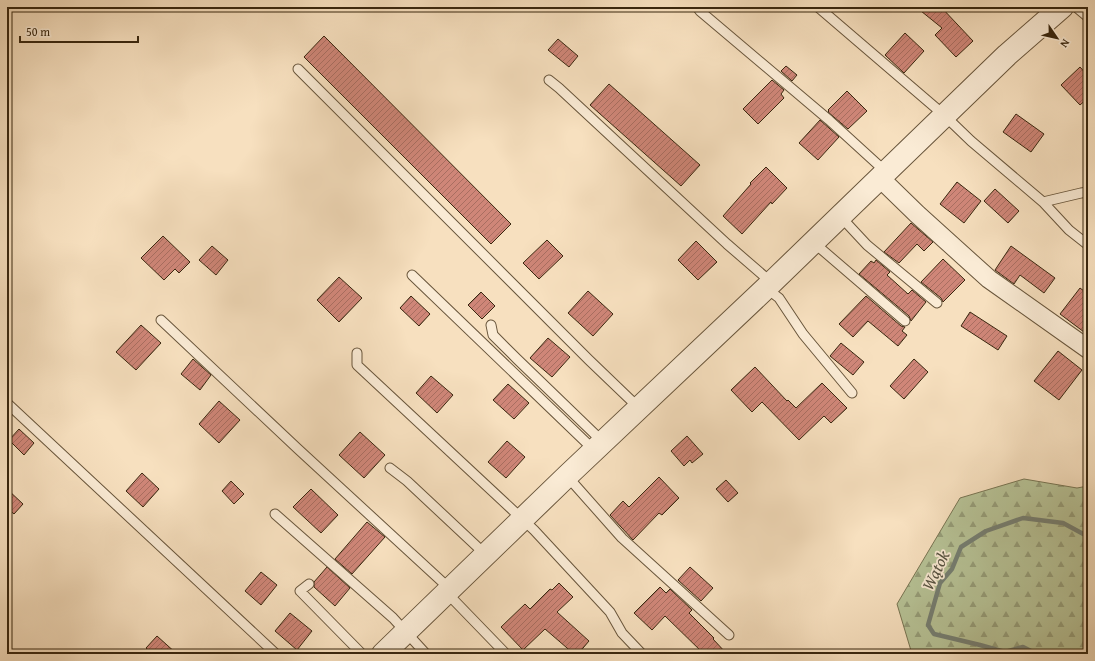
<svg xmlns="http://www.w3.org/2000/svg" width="1095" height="661" viewBox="0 0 1095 661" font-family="'Gentium Book Plus',serif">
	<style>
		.forest { fill: url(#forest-firs); stroke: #787553 }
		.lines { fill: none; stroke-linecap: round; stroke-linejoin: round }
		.stream { stroke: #768074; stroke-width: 4.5 }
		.building { fill: url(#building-hatch); stroke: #39270f }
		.service-casing { stroke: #68553b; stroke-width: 11 }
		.minor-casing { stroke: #68553b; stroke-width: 20 }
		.tertiary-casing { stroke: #68553b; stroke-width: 24 }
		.service { stroke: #faebd5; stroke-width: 9 }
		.minor { stroke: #faebd5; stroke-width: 18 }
		.tertiary { stroke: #faebd5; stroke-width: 22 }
		.labels { text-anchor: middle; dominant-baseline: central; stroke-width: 3.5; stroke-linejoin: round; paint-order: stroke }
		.water-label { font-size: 17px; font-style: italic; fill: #575342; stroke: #faebd5 }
	</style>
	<defs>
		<pattern id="forest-firs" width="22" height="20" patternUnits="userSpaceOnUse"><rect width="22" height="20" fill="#b7c397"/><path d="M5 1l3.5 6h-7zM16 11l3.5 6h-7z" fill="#969e7a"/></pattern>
		<pattern id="building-hatch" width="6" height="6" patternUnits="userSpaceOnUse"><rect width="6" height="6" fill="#cf8678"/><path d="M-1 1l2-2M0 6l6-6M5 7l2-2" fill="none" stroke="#a96e61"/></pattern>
	</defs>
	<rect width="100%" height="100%" fill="#f7e0bf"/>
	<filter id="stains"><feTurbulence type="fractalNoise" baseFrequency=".005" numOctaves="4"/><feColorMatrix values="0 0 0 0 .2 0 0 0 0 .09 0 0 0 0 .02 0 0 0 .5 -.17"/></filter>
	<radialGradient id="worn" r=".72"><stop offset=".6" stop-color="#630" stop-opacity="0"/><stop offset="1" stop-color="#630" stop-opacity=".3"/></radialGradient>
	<!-- forest -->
	<path class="forest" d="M 1024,479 L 1077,488 L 1088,486 L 1088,654 L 912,654 L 897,604 L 960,498 Z"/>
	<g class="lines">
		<!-- stream -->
		<path class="stream" d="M 1035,654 L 1033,652 L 1023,647 L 1005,652 L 980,645 L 934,634 L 928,625 L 940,583 L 952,569 L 961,547 L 986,531 L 1023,518 L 1063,523 L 1087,536 L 1088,538"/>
	</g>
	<!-- building -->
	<path class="building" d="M 916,7 L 941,7 L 973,41 L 956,57 L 935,35 L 942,28 Z
		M 905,33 L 924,51 L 904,73 L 885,55 Z
		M 324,36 L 511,224 L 491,244 L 304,57 Z
		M 558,39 L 578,56 L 569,67 L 548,50 Z
		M 786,66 L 797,75 L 792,81 L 781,71 Z
		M 1080,67 L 1088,76 L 1088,98 L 1080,105 L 1061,85 Z
		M 772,80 L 784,90 L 781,94 L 784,98 L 758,124 L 743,109 Z
		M 609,84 L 700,165 L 681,186 L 590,105 Z
		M 847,91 L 867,111 L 848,129 L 828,112 L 829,111 L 828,110 Z
		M 1016,114 L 1044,134 L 1031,152 L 1003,132 Z
		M 820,120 L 839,137 L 818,160 L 799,143 Z
		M 766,167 L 787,188 L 772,204 L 771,202 L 742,234 L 723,216 L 751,184 L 750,183 Z
		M 957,182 L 981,201 L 964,223 L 940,204 Z
		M 995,189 L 1019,211 L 1008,223 L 984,201 Z
		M 911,223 L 933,242 L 924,251 L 917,244 L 899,263 L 884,252 Z
		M 163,236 L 190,262 L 179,273 L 175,269 L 164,280 L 141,258 Z
		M 547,240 L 563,256 L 539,279 L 523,263 Z
		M 696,241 L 717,262 L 698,280 L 678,260 Z
		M 212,246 L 228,260 L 216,275 L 199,260 Z
		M 1011,246 L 1055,278 L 1044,293 L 1020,275 L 1014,284 L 995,270 Z
		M 943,259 L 965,280 L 943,302 L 941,298 L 921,282 Z
		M 876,260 L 890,272 L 887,275 L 908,294 L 912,290 L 926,302 L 911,321 L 909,316 L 859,274 L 871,261 L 874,263 Z
		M 339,277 L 362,298 L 339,322 L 317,300 Z
		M 1080,288 L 1088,294 L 1088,335 L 1060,314 Z
		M 588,291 L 613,314 L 593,336 L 568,313 Z
		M 481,292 L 495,306 L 482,319 L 468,305 Z
		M 411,296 L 430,314 L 419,326 L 400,308 Z
		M 866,296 L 901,326 L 905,327 L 902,331 L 907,335 L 898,346 L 868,321 L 853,337 L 839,324 Z
		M 970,312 L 1007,336 L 998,350 L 961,326 Z
		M 141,325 L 161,343 L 136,370 L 116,352 Z
		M 548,338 L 570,357 L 552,377 L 530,358 Z
		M 841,343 L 864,362 L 853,375 L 830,356 Z
		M 1058,351 L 1082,370 L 1059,400 L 1034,381 Z
		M 193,359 L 211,375 L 200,390 L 181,374 Z
		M 914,359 L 928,372 L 904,399 L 890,386 Z
		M 755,367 L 787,401 L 788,400 L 796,408 L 822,383 L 847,408 L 831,423 L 824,416 L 799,440 L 762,402 L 752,412 L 731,390 Z
		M 431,376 L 453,395 L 437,413 L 416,393 Z
		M 508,384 L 529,403 L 514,419 L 493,400 Z
		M 219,401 L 240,420 L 219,443 L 199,424 Z
		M 19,429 L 34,443 L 24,455 L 9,440 Z
		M 360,432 L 385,455 L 364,478 L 339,455 Z
		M 687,436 L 703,454 L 692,463 L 690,460 L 684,466 L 671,451 Z
		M 507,441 L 525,457 L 506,478 L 488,462 Z
		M 142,473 L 159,489 L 143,507 L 126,491 Z
		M 659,477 L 679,498 L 662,515 L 659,513 L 633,540 L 610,515 L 623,501 L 629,507 Z
		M 726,480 L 738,493 L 728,502 L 716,489 Z
		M 231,481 L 244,494 L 234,504 L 222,491 Z
		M 7,489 L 23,504 L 14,514 L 7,508 Z
		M 311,489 L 338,515 L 321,533 L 293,507 Z
		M 367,522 L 385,537 L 352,574 L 335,559 Z
		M 327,567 L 350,588 L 335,606 L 314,587 L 314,582 Z
		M 690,567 L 713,588 L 701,601 L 678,580 Z
		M 261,572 L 277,585 L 261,605 L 245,591 Z
		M 559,583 L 573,597 L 557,612 L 589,641 L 578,654 L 574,654 L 545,629 L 523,650 L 501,627 L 525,604 L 530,609 L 550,589 L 552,590 Z
		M 660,587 L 666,593 L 670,589 L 692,610 L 689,613 L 714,638 L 713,639 L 727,654 L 704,654 L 665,616 L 652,630 L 634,613 Z
		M 290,613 L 312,631 L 297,650 L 275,631 Z
		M 157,636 L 177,654 L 153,654 L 146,648 Z"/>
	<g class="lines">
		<!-- service casing -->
		<g class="service-casing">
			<path id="service" d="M 697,7 L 700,11 L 829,120 L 886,172
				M 818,7 L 944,115 L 971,141 L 1043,202 L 1069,230 L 1088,245
				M 1076,7 L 1088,17
				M 298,69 L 589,360 L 639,408
				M 549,80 L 559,88 L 727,244 L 772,283
				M 1043,202 L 1081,193 L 1088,192
				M 840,216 L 867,245 L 937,303
				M 813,242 L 905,321
				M 412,275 L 594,450
				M 766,288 L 779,298 L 803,334 L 852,393
				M 161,320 L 298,449 L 450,589
				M 491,325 L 493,335 L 517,359 L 603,442
				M 357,353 L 357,365 L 534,530 L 610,612 L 622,633 L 642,654
				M 7,403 L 276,654
				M 390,468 L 407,481 L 486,555
				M 567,476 L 622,538 L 729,635
				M 275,514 L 393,618 L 426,654
				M 309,584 L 300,591 L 362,654
				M 446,592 L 506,654"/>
		</g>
		<!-- minor casing -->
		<g class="minor-casing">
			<path id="minor" d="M 880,178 L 917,214 L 989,279 L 1088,349"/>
		</g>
		<!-- tertiary casing -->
		<g class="tertiary-casing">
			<path id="tertiary" d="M 383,654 L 567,476 L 766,288 L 1007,55 L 1062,7"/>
		</g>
		<!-- service -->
		<use href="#service" class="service"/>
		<!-- minor -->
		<use href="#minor" class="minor"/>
		<!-- tertiary -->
		<use href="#tertiary" class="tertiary"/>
	</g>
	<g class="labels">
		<!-- water labels -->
		<g class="water-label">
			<text transform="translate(935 570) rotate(-64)">Wątok</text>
		</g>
	</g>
	<!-- margin -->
	<rect width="1095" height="661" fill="none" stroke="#f7e0bf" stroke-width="24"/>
	<rect x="8" y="8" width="1079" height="645" fill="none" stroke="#39270f" stroke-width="2"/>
	<rect x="12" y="12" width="1071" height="637" fill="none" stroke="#39270f"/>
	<!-- north arrow -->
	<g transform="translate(1057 38) rotate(124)" stroke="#faebd5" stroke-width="3" paint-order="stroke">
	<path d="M0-3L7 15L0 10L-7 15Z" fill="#39270f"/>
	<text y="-6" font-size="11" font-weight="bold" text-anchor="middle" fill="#39270f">N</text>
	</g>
	<!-- scale -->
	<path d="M20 36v6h118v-6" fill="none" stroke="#39270f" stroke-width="2"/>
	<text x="26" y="36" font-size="12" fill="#39270f" stroke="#faebd5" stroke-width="3" paint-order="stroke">50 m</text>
	<rect width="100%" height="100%" filter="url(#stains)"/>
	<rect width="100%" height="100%" fill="url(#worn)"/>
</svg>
